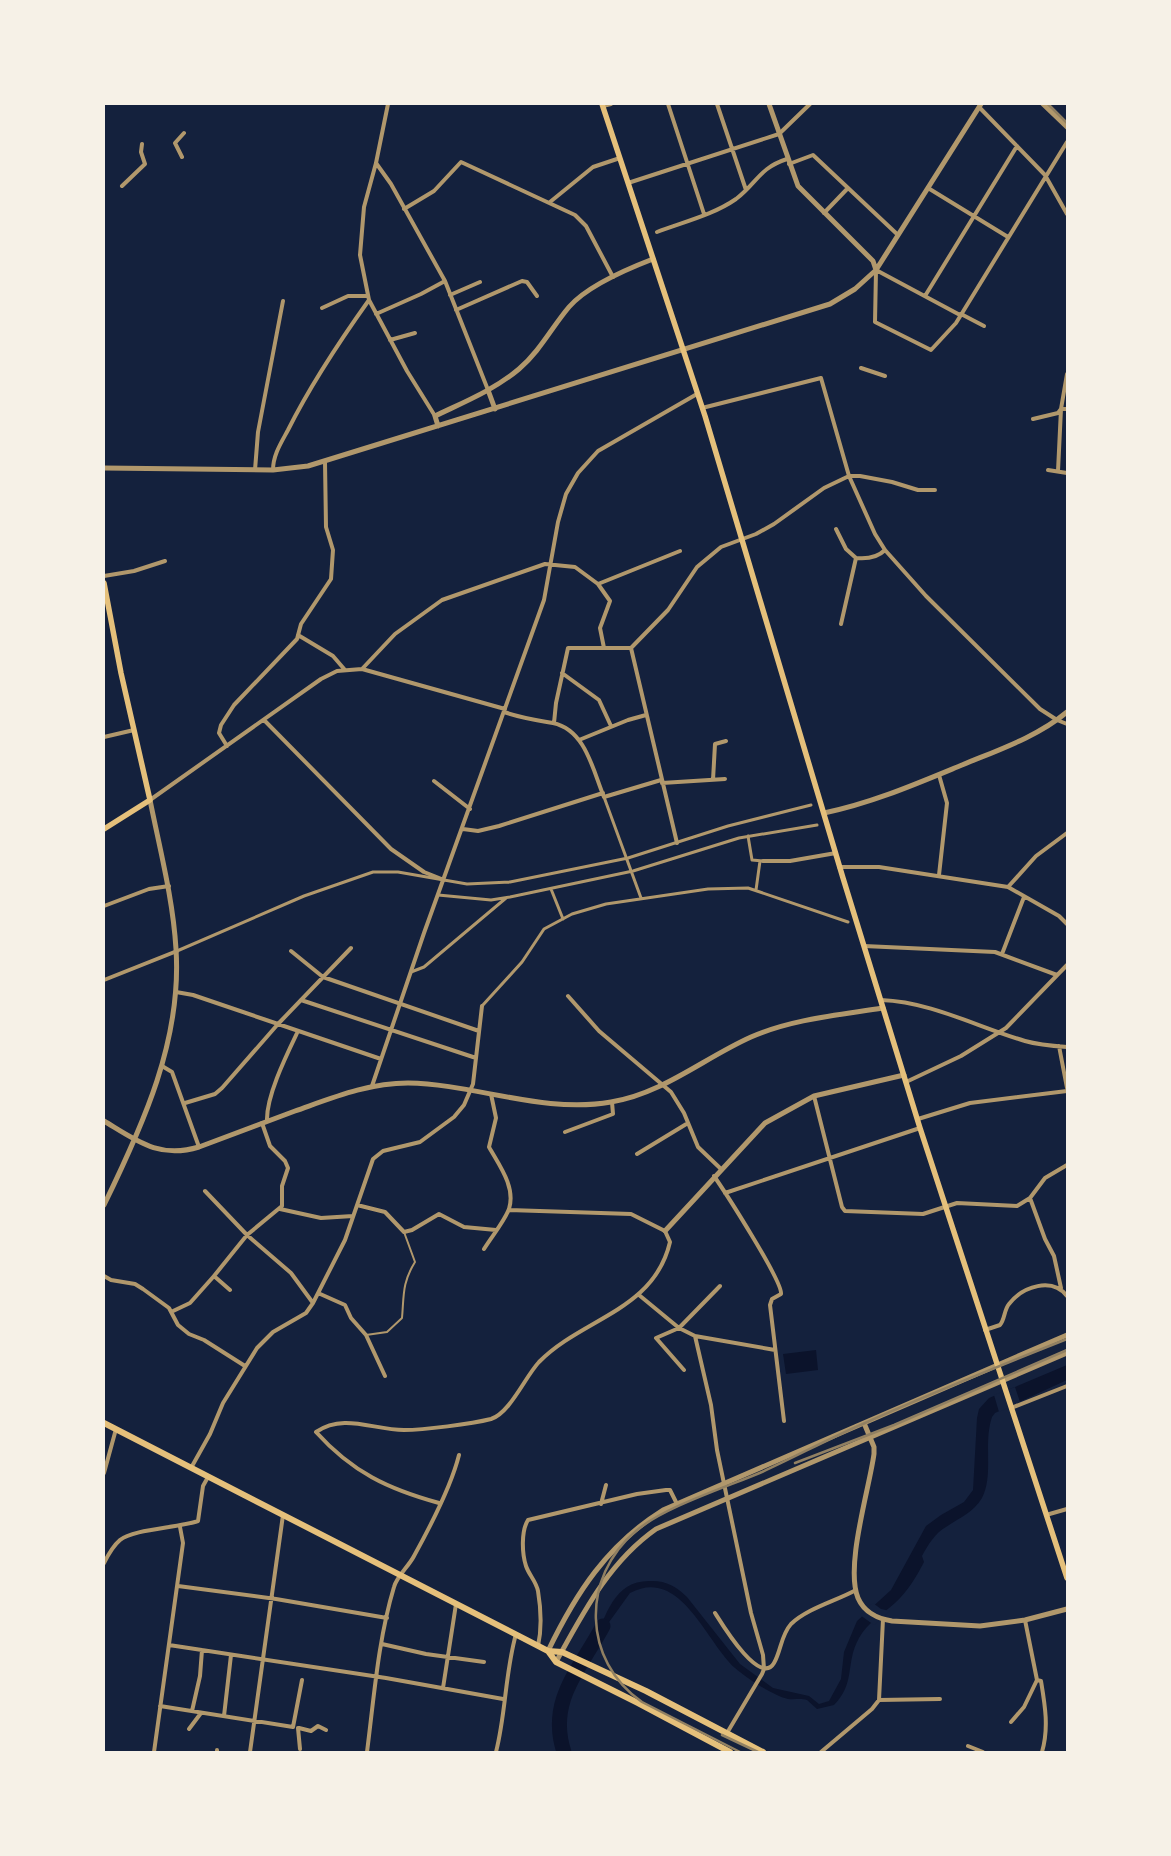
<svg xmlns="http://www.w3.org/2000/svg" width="1171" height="1856" viewBox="0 0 1171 1856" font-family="'Roboto Condensed',sans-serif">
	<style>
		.water { fill: #0b132b }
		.pier { fill: #14213d }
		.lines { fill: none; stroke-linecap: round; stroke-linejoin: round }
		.river { stroke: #0b132b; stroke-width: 15 }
		.service { stroke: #b1986c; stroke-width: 2 }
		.pedestrian { stroke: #b1986c; stroke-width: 3 }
		.minor { stroke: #b1986c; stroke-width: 4 }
		.tertiary { stroke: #b1986c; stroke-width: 5 }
		.secondary { stroke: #e5c07b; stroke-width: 5.5 }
		.trunk { stroke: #e5c07b; stroke-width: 6 }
		.rail { stroke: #918062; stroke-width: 2.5 }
	</style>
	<rect width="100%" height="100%" fill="#14213d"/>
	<!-- water -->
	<path class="water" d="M 816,1350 L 818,1370 L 786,1374 L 783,1354 Z
		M 1067,1365 L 1067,1380 L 995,1413 L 992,1417 C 983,1444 994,1475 982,1498 C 973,1513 959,1518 946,1527 C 935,1533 928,1545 922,1556 L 924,1562 C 917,1576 907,1592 895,1603 C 883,1614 867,1623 859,1638 C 845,1663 856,1683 834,1705 L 817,1709 L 807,1700 C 800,1698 795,1700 788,1699 C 775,1697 745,1677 735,1668 C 705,1640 680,1566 630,1593 L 594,1643 C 606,1615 614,1581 649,1581 C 665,1580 676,1586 687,1597 L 740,1664 L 773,1688 L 809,1696 L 819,1704 L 829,1701 L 841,1679 L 844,1652 L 857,1621 L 891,1590 L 926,1526 L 941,1515 L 964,1502 L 973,1490 L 977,1418 L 979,1409 L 989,1398 Z"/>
	<!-- pier -->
	<path class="pier" d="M 1015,1387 L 1020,1402 L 999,1412 L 994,1395 Z
		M 873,1603 L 881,1609 L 890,1611 L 874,1625 L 860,1615 Z"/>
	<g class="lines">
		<!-- river -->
		<path class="river" d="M 564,1752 C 547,1701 580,1669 603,1626"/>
		<!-- service -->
		<path class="service" d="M 366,1335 L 387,1332 L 402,1318 C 404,1295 402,1283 415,1262 L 404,1232"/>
		<!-- pedestrian -->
		<path class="pedestrian" d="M 604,797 L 641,898
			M 748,836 L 752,860 L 763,861
			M 551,889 L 563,919
			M 756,890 L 760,861
			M 438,895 L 491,900 L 510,897 L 633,871 L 739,838 L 817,825
			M 177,951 L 304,896 L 373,872 L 398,872 L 467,884 L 510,882 L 628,858 L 728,826 L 811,805
			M 411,972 L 424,967 L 506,898
			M 482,1006 L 522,962 L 544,929 L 572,914 L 606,904 L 708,889 L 748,888 L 848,922"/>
		<!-- minor -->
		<path class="minor" d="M 388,104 L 376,163 L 364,207 L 360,255 L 369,300 L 407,371 L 435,416
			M 668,104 L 704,214
			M 717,104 L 746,190
			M 603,106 L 611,104
			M 979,107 L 1045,175 L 1067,214
			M 182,157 L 175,143 L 184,133
			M 376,163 L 391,184 L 445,281 L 488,390
			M 789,164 L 813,155 L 898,235
			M 628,183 L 779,134 L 810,104
			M 122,186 L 145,164 L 141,152 L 142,144
			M 928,188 L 1008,237
			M 550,202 L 593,167 L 620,158
			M 404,209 L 434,191 L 461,162 L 575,215 L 586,226 L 613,277
			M 824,213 L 848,188
			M 657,232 C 683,222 713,215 736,199 C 757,183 759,168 787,159
			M 876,270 L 875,322 L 931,350 L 956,323 L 1067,142
			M 876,270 L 960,315
			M 450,295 L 480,282
			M 925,296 L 1017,146
			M 322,308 L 348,296 L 368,296
			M 456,310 L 522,281 L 527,282 L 537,296
			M 376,314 L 421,294 L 445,281
			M 961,314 L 984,326
			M 390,340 L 415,333
			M 861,368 L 885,376
			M 702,408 L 821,378 L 849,476 L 875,534 L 885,550 L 926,596 L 1040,709 L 1057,720 L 1067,724
			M 1033,419 L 1058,413 L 1061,409 L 1067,409
			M 255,470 L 258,432 L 283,301
			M 273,470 C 273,455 281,443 288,430 C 311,384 339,342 369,300
			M 1048,470 L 1067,473
			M 1058,471 L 1061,409 L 1067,374
			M 836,529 L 846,549 L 856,558 C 866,559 877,558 885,550
			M 104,576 L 134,571 L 165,561
			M 598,584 L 680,551
			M 841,624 L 856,558
			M 298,635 L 333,656 L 345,670
			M 631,648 L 668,610 L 697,567 L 721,547 L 756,534 L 774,524 L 824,488 L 849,476 L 860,476 L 892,482 L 918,490 L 935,490
			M 631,648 L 677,843
			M 362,669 L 395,634 L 442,600 L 545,564 L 575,567 L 598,584 L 610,601 L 600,628 L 604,648 L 631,648
			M 562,673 L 599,700 L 611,726
			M 504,712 C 521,718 536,720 553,723 C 586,730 593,771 604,797 L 661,780
			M 264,720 L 391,849 L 424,872 L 444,880
			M 554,723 L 556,703 L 568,648 L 604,648
			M 104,737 L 134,730
			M 579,740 L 628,720 L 646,715
			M 227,746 L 219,733 L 221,725 L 234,705 L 297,639 L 301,624 L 331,579 L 333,550 L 326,527 L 325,462
			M 939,775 L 947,803 L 939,875
			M 713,780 L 715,744 L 726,741
			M 434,781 L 470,809
			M 662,783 L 725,779
			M 150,800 L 321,679 L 337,671 L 362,669 L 505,709
			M 463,829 L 478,831 L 499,826 L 603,793
			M 763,861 L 790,861 L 836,853
			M 839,867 L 879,867 L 1008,887 L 1059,916 L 1067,924
			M 1008,887 L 1036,856 L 1067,833
			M 104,906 L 149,889 L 169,886
			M 864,946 L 995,952 L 1057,975
			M 291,951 L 323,977 L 479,1031
			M 1002,954 L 1024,897
			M 104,980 L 177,951
			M 176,992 L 193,995 L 381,1059
			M 568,996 L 599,1031 L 671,1092 L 684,1113 L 698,1147 L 721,1169
			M 301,1000 L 476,1058
			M 881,1000 C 932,1002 977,1027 1025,1041 C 1039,1045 1053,1046 1067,1047
			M 1059,1046 L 1067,1088
			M 162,1066 L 172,1072 L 199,1147
			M 906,1082 L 961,1056 L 1006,1028 L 1067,965
			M 372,1086 L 424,933 L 544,600 L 558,522 L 566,494 L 578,473 L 598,451 L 697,394
			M 814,1096 L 842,1207 L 845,1211 L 923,1214 L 957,1203 L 1017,1206 L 1030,1198 L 1045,1178 L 1067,1165
			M 185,1103 L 215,1094 L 222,1088 L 278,1024 L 351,948
			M 918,1119 L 970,1103 L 1067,1091
			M 267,1121 C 266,1096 287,1054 298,1031
			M 565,1132 L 613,1114 L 612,1102
			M 637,1154 L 688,1123
			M 714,1176 C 725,1192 783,1282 781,1294 L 772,1299 L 770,1305 L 784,1421
			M 205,1191 L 247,1235 L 291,1273 L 313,1303
			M 725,1193 L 920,1128
			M 1030,1198 L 1045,1239 L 1054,1256 L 1061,1288
			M 357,1205 L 385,1212 L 404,1232 L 412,1230 L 439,1214 L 464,1227 L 496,1230
			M 280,1209 L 321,1218 L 353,1216
			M 484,1249 C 492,1236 504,1222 509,1209 C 516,1187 499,1165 489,1147 L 496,1118 L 491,1094
			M 104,1276 L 111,1280 L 135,1284 L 143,1289 L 169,1308 L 178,1325 L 189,1334 L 204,1340 L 245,1366
			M 214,1276 L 247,1235 L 282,1206 L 282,1186 L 288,1168 L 285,1161 L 270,1146 L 262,1123
			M 318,1293 L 345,1305 L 351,1318 L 366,1335 L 385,1376
			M 639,1295 L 679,1328 L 695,1336 L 711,1405 L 717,1450 L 751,1613 L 763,1655 L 764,1669 L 762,1674 L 727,1733
			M 171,1312 L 190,1303 L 214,1276 L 230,1290
			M 985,1330 L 1000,1325 C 1005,1319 1004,1310 1009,1304 C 1023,1286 1052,1277 1067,1296
			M 695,1336 L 775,1350
			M 684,1370 L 656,1338 L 679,1328 L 720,1286
			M 1011,1408 L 1067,1386
			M 191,1468 L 210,1434 L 223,1403 L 257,1348 L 273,1332 L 306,1313 L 313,1303 L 345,1240 L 373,1159 L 383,1151 L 420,1142 L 454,1117 L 464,1105 L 473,1084 L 482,1006
			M 104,1473 L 116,1429
			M 439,1503 C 388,1489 352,1472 316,1432 C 344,1413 373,1430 404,1430 C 424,1430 471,1424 491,1419 C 510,1413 525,1377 539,1362 C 582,1318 654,1311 670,1242 L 665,1231 L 631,1214 L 509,1210
			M 601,1504 L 606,1485
			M 1046,1515 L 1067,1509
			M 104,1563 C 108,1555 113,1546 120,1540 C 133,1529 178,1528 198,1521 L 203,1486 L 208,1477
			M 178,1586 L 276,1599 L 387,1618
			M 715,1613 C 722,1624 760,1687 774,1663 C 781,1651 781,1635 791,1624 C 808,1608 836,1601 856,1590
			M 1025,1620 L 1037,1680 L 1041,1681 C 1045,1705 1049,1728 1042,1752
			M 382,1644 L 426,1654 L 484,1662
			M 169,1645 L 386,1678 L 503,1699
			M 538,1646 C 542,1628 541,1609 538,1591 C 536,1581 529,1575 526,1566 C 522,1554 521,1531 528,1520 L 637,1494 L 666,1490 L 670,1490 L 677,1504
			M 443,1688 L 456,1604
			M 879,1700 L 940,1699
			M 160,1706 L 293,1727 L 302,1680
			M 192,1711 L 200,1676 L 202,1650
			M 224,1716 L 231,1655
			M 1011,1722 L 1024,1707 L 1037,1680
			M 298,1728 L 300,1749
			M 299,1728 L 311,1731 L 318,1726 L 326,1730
			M 189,1729 L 201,1713
			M 968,1746 L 983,1752
			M 154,1752 L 183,1543 L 180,1527
			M 217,1752 L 217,1750
			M 250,1752 L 283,1515
			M 367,1752 C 374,1698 378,1640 394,1587 C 397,1576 409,1566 414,1556 C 430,1527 451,1487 459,1455
			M 496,1752 C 506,1713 505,1673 516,1634
			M 821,1752 L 872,1709 L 879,1700 L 883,1619"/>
		<!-- tertiary -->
		<path class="tertiary" d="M 769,104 L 798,186 L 873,261 L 876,270
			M 1043,104 L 1067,127
			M 488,390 L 495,409
			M 438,426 L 435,416 C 464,402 494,390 519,369 C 540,351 552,327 569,307 C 587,286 627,269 653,259
			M 104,468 L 273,470 L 308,466 L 830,304 L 855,289 L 876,270 L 981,104
			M 824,813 C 872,803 916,784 962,765 C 998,750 1037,737 1067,712
			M 104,1121 C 137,1141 159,1159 199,1147 C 231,1135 263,1123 295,1111 C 332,1098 368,1083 408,1083 C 475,1084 543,1114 611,1102 C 662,1094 704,1058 751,1037 C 792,1019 839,1015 883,1008
			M 104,1205 C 143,1125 182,1040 176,949 C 173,899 160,850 150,800
			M 665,1231 L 765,1123 L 814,1096 L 904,1075
			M 864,1423 L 874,1447 L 874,1454 C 869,1490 845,1566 858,1598 C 864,1612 878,1619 892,1621 L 980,1626 L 1025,1620 L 1067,1609
			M 548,1651 C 576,1593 607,1545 663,1510 L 1067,1335
			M 556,1662 C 583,1613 609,1562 656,1529 L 1067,1353"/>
		<!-- secondary -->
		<path class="secondary" d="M 602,104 L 705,416 L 843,878 L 920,1128 L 1067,1578
			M 104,583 L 121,673 L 150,800 L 104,829"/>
		<!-- trunk -->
		<path class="trunk" d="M 104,1423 L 548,1651 L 562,1652 L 646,1691 L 763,1752
			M 548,1651 L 556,1662 L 638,1703 L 730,1752"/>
		<!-- rail -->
		<path class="rail" d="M 1048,104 L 1067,123
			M 795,1463 L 894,1425 L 1067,1350
			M 722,1735 L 758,1752
			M 740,1752 L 642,1702 C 582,1661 581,1577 636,1531 C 664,1507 727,1487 762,1472 C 797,1456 830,1438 865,1423 C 931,1393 999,1366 1067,1339"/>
	</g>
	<!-- border -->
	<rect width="1171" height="1856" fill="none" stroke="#f6f1e7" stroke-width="210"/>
</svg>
